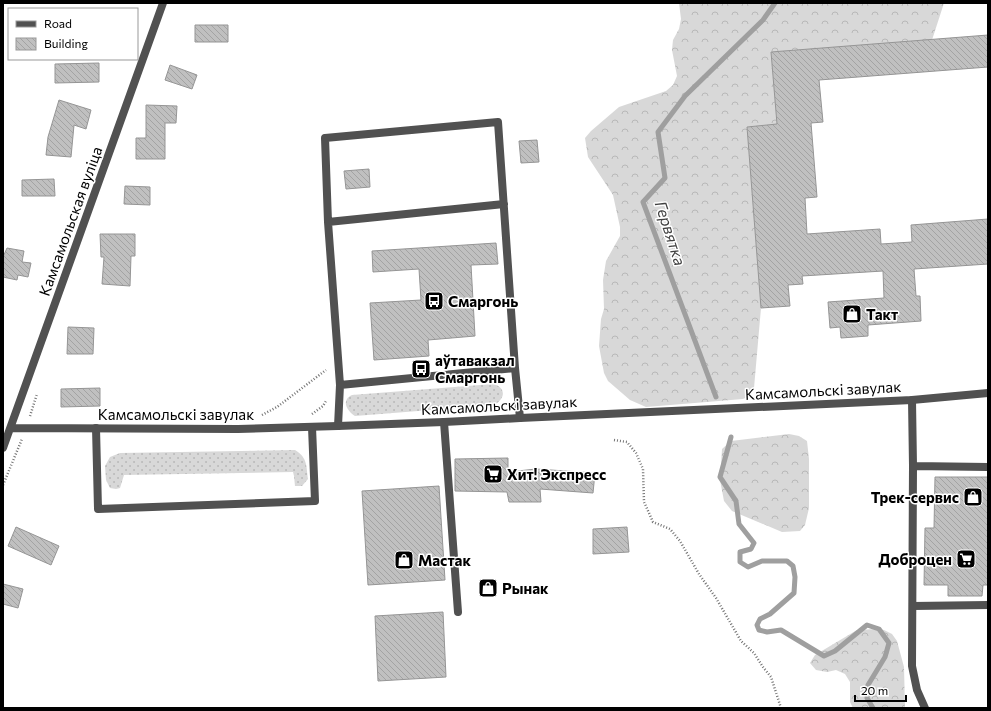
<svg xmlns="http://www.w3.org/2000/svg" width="991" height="711" viewBox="0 0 991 711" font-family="Commissioner,sans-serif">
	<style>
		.grass { fill: url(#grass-dots) }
		.forest { fill: url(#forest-crowns) }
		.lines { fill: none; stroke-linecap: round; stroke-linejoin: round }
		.stream { stroke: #9f9f9f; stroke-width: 5 }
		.building { fill: url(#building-back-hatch); stroke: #959595 }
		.path { stroke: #737373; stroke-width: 2.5; stroke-dasharray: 1 2; stroke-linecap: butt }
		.service { stroke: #515151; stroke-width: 8 }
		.tertiary { stroke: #515151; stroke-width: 8 }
		.labels { text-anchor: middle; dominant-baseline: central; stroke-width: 3; stroke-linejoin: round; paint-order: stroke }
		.street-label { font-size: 15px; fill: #000; stroke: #fff }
		.poi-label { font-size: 15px; font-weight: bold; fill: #000; stroke: #fff; text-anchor: start }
		.water-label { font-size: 16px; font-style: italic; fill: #404040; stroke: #fff }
	</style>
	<defs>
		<pattern id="grass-dots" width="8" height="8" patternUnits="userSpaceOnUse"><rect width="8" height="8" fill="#d8d8d8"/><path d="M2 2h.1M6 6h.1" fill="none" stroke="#b8b8b8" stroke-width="1.8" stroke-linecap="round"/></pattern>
		<pattern id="forest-crowns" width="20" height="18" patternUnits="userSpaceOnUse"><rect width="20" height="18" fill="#d8d8d8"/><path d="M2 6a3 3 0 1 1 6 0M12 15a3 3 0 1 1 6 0" fill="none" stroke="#b8b8b8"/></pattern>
		<pattern id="building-back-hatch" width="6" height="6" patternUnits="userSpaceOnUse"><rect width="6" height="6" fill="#c0c0c0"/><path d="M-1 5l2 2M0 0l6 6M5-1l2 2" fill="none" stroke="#a3a3a3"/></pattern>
	</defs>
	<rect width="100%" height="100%" fill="#fff"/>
	<!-- grass -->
	<path class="grass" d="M 493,384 C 506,387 506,399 494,405 L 355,416 C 350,413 343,405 347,399 C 348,397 350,396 352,395 Z
		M 295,450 C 308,458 306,466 308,479 L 302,486 L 295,486 L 294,476 L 293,472 L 124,475 L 120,488 L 116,489 L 110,488 L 106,480 L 105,466 L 110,457 L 120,453 Z"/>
	<!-- forest -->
	<path class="forest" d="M 679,3 L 944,3 L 932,40 L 771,52 L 777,124 L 747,127 L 761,308 L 754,388 L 749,396 L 743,399 L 646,407 L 630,400 L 608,381 L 604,373 L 599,346 L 601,319 L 604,309 L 603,280 L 606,261 L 620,236 L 620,227 L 613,195 L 588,157 L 585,138 L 591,131 L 619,107 L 666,91 L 673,85 L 677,76 L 672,50 L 673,40 L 679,29 L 681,19 Z
		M 789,434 L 799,436 L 807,441 L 809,459 L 809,508 L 805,525 L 800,531 L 782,532 L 732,511 L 724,501 L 720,480 L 722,449 L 731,441 Z
		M 876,629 L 884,630 L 892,634 L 897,641 L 904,667 L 905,708 L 853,708 L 850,702 L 850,682 L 845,674 L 836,670 L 827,672 L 816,670 L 810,663 L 815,655 L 857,630 Z"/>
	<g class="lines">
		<!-- stream -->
		<path class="stream" d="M 716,397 L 643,202 L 665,178 L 658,132 L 685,96 L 763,20 L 775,3
			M 731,437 L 720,477 L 736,501 L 739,524 L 754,543 L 751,549 L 740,552 L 740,562 L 748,567 L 762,561 L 787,561 L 793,566 L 795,577 L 794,593 L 770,614 L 760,619 L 757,625 L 759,630 L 767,632 L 781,630 L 824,656 L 835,651 L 867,625 L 879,629 L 889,643 L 885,657 L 868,685 L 867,698 L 873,708"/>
	</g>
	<!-- building -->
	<path class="building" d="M 195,25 L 228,25 L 228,42 L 195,42 Z
		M 988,35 L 988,67 L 819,80 L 823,122 L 811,123 L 817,197 L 805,198 L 807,234 L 880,229 L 881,244 L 912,242 L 911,225 L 988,219 L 988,264 L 914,269 L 916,296 L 920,296 L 921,321 L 868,325 L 868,336 L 841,338 L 840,327 L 830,328 L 828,302 L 884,298 L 883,271 L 802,276 L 803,284 L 788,285 L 790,306 L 761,308 L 747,127 L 777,124 L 771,52 Z
		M 99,63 L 99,82 L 55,83 L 55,64 Z
		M 170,65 L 197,75 L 192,89 L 165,80 Z
		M 59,100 L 91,110 L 86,129 L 74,125 L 71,157 L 46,155 L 48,137 Z
		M 146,105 L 177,106 L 176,123 L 165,123 L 165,159 L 136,159 L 136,138 L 146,138 Z
		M 537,140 L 539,162 L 521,163 L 519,141 Z
		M 369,169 L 370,187 L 346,189 L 344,171 Z
		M 54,179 L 55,196 L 22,196 L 22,180 Z
		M 125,186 L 150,187 L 150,205 L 124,204 Z
		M 100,234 L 135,234 L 135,256 L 131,256 L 130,286 L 102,284 L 104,257 L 101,257 Z
		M 496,243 L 498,264 L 471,265 L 475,336 L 428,340 L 429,356 L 374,360 L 370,303 L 421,300 L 419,269 L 373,272 L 372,251 Z
		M 7,248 L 24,251 L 22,262 L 31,263 L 28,277 L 18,275 L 17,280 L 3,277 L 3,257 Z
		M 68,327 L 94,328 L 93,354 L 67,354 Z
		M 100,388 L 100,406 L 61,407 L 61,389 Z
		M 508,458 L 508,472 L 536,469 L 595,473 L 593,493 L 540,489 L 541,502 L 509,502 L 507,492 L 455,491 L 455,459 Z
		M 935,477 L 988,477 L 988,585 L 983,585 L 982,596 L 948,596 L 948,585 L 924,585 L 925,528 L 934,528 Z
		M 439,486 L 445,580 L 368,585 L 362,491 Z
		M 16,527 L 59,546 L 51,565 L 8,546 Z
		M 627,527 L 629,552 L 593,554 L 593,529 Z
		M 3,584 L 23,589 L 18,608 L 3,604 Z
		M 443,612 L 446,677 L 378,681 L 375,616 Z"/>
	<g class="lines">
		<!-- path -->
		<path class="path" d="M 312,414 L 323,406 L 326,401
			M 262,415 L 277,407 L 326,370
			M 30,416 L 37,394
			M 614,440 L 627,442 L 636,453 L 643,469 L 644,502 L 653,522 L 670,529 L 680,541 L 699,574 L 716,598 L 741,641 L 754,653 L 763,667 L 771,677 L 781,708
			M 3,485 L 22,439"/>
		<!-- service -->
		<path class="service" d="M 328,222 L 504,204
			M 340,385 L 515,368
			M 912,400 L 913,466 L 912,666 L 917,690 L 925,708
			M 444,422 L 458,612
			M 338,426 L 340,385 L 328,222 L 325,138 L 498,122 L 515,368 L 520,418
			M 96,428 L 98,509 L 315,501 L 312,427
			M 913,466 L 988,467
			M 913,606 L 988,605"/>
		<!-- tertiary -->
		<path class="tertiary" d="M 11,428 L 238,429 L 338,426 L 444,422 L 520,418 L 912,400 L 988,393
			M 3,448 L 163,3"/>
	</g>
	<!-- icons -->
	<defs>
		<g id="bus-square" transform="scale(1)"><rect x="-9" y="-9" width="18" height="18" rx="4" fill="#000" stroke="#fff"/><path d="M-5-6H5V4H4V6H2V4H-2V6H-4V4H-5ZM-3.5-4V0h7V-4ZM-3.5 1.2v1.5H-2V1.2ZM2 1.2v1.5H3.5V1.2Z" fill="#fff"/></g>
		<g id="shop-square" transform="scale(1)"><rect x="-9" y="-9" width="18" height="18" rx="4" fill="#000" stroke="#fff"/><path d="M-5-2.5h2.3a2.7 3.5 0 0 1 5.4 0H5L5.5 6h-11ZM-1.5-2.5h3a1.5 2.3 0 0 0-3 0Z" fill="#fff"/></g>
		<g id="supermarket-square" transform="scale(1)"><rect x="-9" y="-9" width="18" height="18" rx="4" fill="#000" stroke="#fff"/><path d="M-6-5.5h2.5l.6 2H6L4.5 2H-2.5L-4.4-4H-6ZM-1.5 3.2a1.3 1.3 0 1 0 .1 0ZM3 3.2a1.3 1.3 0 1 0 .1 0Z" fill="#fff"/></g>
	</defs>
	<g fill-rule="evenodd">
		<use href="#bus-square" x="434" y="301"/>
		<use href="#shop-square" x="852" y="314"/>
		<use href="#bus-square" x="421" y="369"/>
		<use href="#supermarket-square" x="493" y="474"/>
		<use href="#shop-square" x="973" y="497"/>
		<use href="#supermarket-square" x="966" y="559"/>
		<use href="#shop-square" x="404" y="560"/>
		<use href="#shop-square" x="488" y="588"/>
	</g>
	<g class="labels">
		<!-- street labels -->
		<g class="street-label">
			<text transform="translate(70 221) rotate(-70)">Камсамольская вуліца</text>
			<text transform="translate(823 390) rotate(-3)">Камсамольскі завулак</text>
			<text transform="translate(499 405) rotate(-3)">Камсамольскі завулак</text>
			<text x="176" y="414">Камсамольскі завулак</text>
		</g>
		<!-- poi labels -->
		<g class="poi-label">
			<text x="448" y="301">Смаргонь</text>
			<text x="866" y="314">Такт</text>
			<text x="435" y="360">аўтавакзал<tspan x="435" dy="17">Смаргонь</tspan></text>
			<text x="507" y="474">Хит! Экспресс</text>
			<text x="959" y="497" text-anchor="end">Трек-сервис</text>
			<text x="952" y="559" text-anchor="end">Доброцен</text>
			<text x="418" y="560">Мастак</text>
			<text x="502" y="588">Рынак</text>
		</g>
		<!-- water labels -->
		<g class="water-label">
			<text transform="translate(671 233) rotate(72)">Гервятка</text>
		</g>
	</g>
	<!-- border -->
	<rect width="991" height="711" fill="none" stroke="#000000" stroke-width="8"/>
	<!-- legend -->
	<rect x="8" y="8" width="130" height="52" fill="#ffffff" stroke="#999999"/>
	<rect x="16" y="21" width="20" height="6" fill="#515151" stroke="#999999"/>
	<text x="44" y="28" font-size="12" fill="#000000">Road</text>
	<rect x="16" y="38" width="20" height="12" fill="url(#building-back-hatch)" stroke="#999999"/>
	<text x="44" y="48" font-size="12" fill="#000000">Building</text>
	<!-- scale -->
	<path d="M855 695v6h51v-6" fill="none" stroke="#000000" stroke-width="2"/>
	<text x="861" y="695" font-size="12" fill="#000000" stroke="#ffffff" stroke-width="3" paint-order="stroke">20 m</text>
</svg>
